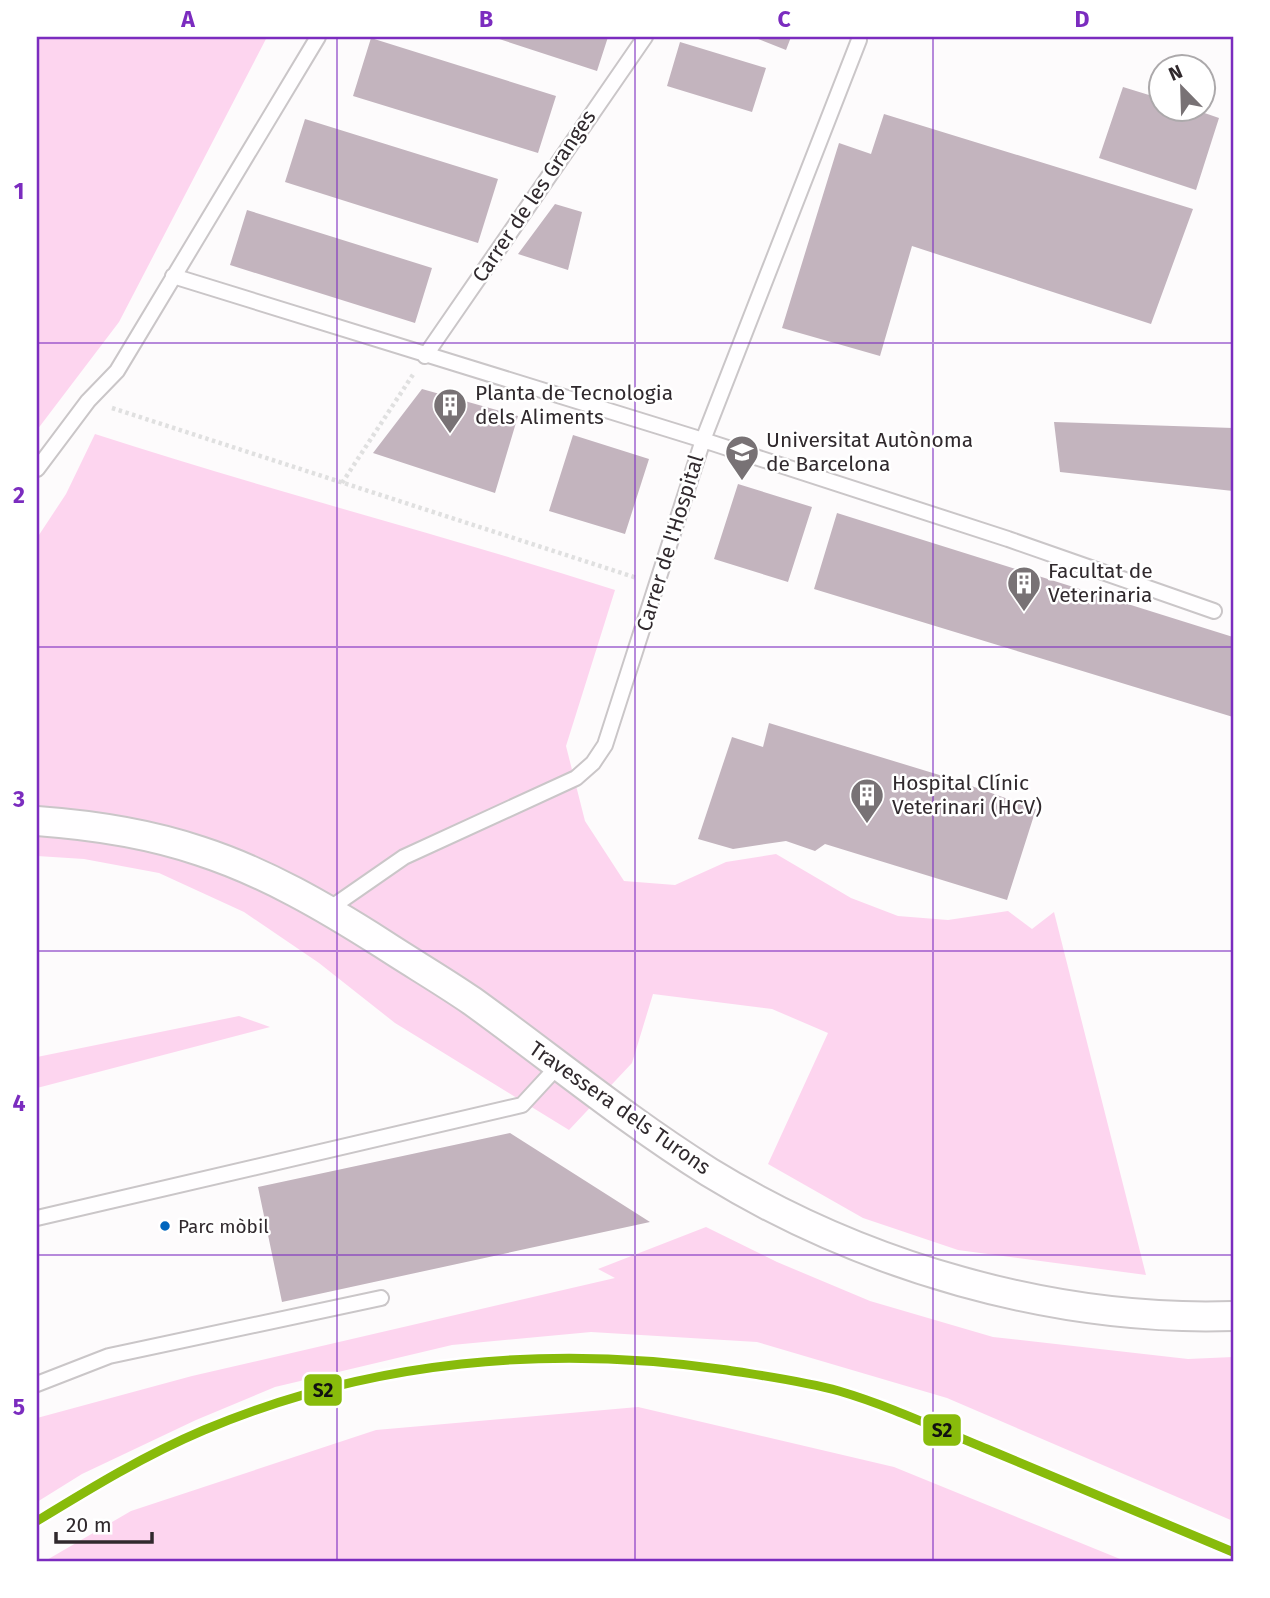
<svg xmlns="http://www.w3.org/2000/svg" width="1270" height="1598" viewBox="0 0 1270 1598" font-family="'Fira Sans',sans-serif">
	<style>
		.green { fill: #fdd5ef }
		.building { fill: #c3b4be }
		.lines { fill: none; stroke-linecap: round; stroke-linejoin: round }
		.lane-casing { stroke: #cac6c8; stroke-width: 18 }
		.street-casing { stroke: #cac6c8; stroke-width: 32 }
		.path { stroke: #e0e0e0; stroke-width: 4.5; stroke-dasharray: 3.5 3.5; stroke-linecap: butt }
		.lane { stroke: #fffeff; stroke-width: 14 }
		.street { stroke: #fffeff; stroke-width: 28 }
		.rail-1-casing { stroke: #fff; stroke-width: 14 }
		.rail-1 { stroke: #88bb0b; stroke-width: 9 }
		.grid { fill: none; stroke: #7b2cbf; stroke-width: 2; stroke-opacity: 0.55 }
		.bus-dot { fill: #0065bd; stroke: #fff; stroke-width: 2.5 }
		.labels { text-anchor: middle; dominant-baseline: central; stroke-width: 5; stroke-linejoin: round; paint-order: stroke }
		.bus-label { font-size: 19px; fill: #30292d; stroke: #fff; text-anchor: start }
		.street-label { font-size: 21px; fill: #30292d; stroke: #fff }
		.poi-label { font-size: 21px; fill: #30292d; stroke: #fff; text-anchor: start }
		.line-badge { stroke: #fff; stroke-width: 2.5 }
		.pale-badge-label { font-size: 19px; text-anchor: middle; font-weight: bold; fill: #111 }
		.neatline { fill: none; stroke: #7b2cbf; stroke-width: 2.5 }
		.grid-label { font-size: 23px; text-anchor: middle; font-weight: bold; fill: #7b2cbf }
	</style>
	<rect width="100%" height="100%" fill="#fdfbfc"/>
	<!-- green -->
	<path class="green" d="M 37,37 L 267,37 L 119,322 L 37,430 Z
		M 95,434 C 267,490 443,535 615,590 L 566,746 L 585,821 L 624,881 L 675,885 L 726,862 L 776,854 L 851,898 L 898,916 L 948,920 L 1008,911 L 1032,929 L 1054,912 L 1146,1275 L 958,1250 L 863,1218 L 768,1164 L 828,1033 L 772,1009 L 653,994 L 632,1063 L 569,1130 L 395,1023 L 319,963 L 244,912 L 159,873 L 84,859 L 37,856 L 37,538 L 66,494 Z
		M 239,1016 L 270,1027 L 37,1088 L 37,1057 Z
		M 706,1227 L 777,1262 L 870,1301 L 993,1337 L 1188,1359 L 1233,1357 L 1233,1521 L 947,1398 L 757,1342 L 591,1332 L 452,1345 L 275,1387 L 196,1420 L 82,1474 L 37,1502 L 37,1418 L 192,1376 L 615,1278 L 598,1269 Z
		M 638,1407 L 894,1467 L 1125,1561 L 45,1561 L 131,1511 L 376,1430 Z"/>
	<!-- building -->
	<path class="building" d="M 493,37 L 608,37 L 597,71 Z
		M 753,37 L 791,37 L 786,50 Z
		M 371,38 L 556,96 L 538,153 L 353,96 Z
		M 680,42 L 766,68 L 752,112 L 667,86 Z
		M 1123,87 L 1162,99 L 1162,108 L 1190,108 L 1219,118 L 1196,190 L 1099,158 Z
		M 884,114 L 1193,209 L 1151,324 L 912,246 L 880,356 L 782,328 L 839,143 L 871,154 Z
		M 305,119 L 498,179 L 478,243 L 285,182 Z
		M 555,204 L 582,212 L 568,270 L 518,254 Z
		M 247,210 L 432,268 L 415,323 L 230,265 Z
		M 422,389 L 518,416 L 495,493 L 373,453 Z
		M 1054,422 L 1233,428 L 1233,491 L 1060,472 Z
		M 573,435 L 649,459 L 625,534 L 549,511 Z
		M 738,484 L 812,507 L 788,582 L 714,559 Z
		M 837,513 L 1233,637 L 1233,717 L 814,589 Z
		M 769,723 L 946,777 L 1036,809 L 1007,900 L 825,844 L 815,851 L 786,841 L 733,849 L 698,839 L 732,737 L 763,747 Z
		M 510,1133 L 650,1222 L 282,1302 L 258,1187 Z"/>
	<g class="lines">
		<!-- lane casing -->
		<g class="lane-casing">
			<path id="lane" d="M 173,276 L 703,440 L 1008,539 L 1214,611
				M 425,356 L 645,37
				M 37,469 L 88,401 L 117,371 L 318,37
				M 329,909 L 404,857 L 576,778 L 593,763 L 605,745 L 703,440 L 859,40
				M 37,1218 L 522,1105 L 558,1066
				M 37,1384 L 109,1356 L 381,1298"/>
		</g>
		<!-- street casing -->
		<g class="street-casing">
			<path id="street" d="M 37,821 C 92,825 147,833 200,851 C 265,872 325,907 383,944 C 412,963 443,981 472,1001 C 551,1058 626,1120 709,1172 C 862,1266 1054,1322 1233,1316"/>
		</g>
		<!-- path -->
		<path class="path" d="M 112,408 L 637,578
			M 342,483 L 414,373"/>
		<!-- lane -->
		<use href="#lane" class="lane"/>
		<!-- street -->
		<use href="#street" class="street"/>
		<!-- rail-1 casing -->
		<g class="rail-1-casing">
			<path id="rail-1" d="M 37,1521 C 91,1488 145,1455 204,1430 C 370,1360 550,1344 727,1370 C 764,1376 803,1381 839,1391 C 890,1406 938,1429 987,1449 C 1069,1483 1151,1517 1233,1552"/>
		</g>
		<!-- rail-1 -->
		<use href="#rail-1" class="rail-1"/>
	</g>
	<!-- grid -->
	<path class="grid" d="M 337,37 L 337,1561M 635,37 L 635,1561M 933,37 L 933,1561M 37,343 L 1233,343M 37,647 L 1233,647M 37,951 L 1233,951M 37,1255 L 1233,1255"/>
	<!-- icons -->
	<defs>
		<g id="building-pin" transform="scale(1.75)"><path d="M0 17L-7.5 6A9.5 9.5 0 1 1 7.5 6Z" fill="#787275" stroke="#fff"/><path d="M-4-6H4V6H1V3H-1V6H-4ZM-2.5-4.3h1.7v1.8h-1.7ZM.8-4.3h1.7v1.8H.8ZM-2.5-1h1.7V.8h-1.7ZM.8-1h1.7V.8H.8Z" fill="#fff"/></g>
		<g id="university-pin" transform="scale(1.75)"><path d="M0 17L-7.5 6A9.5 9.5 0 1 1 7.5 6Z" fill="#787275" stroke="#fff"/><path d="M0-5L7-2L0 1L-7-2ZM-4 1L0 2.5L4 1V4Q0 6-4 4Z" fill="#fff"/></g>
	</defs>
	<g fill-rule="evenodd">
		<use href="#building-pin" x="450" y="405"/>
		<use href="#university-pin" x="742" y="452"/>
		<use href="#building-pin" x="1024" y="583"/>
		<use href="#building-pin" x="867" y="795"/>
	</g>
	<!-- markers -->
	<circle class="bus-dot" cx="165" cy="1226" r="6"/>
	<g class="labels">
		<!-- bus labels -->
		<g class="bus-label">
			<text x="178" y="1226">Parc mòbil</text>
		</g>
		<!-- street labels -->
		<g class="street-label">
			<text transform="translate(534 196) rotate(-56)">Carrer de les Granges</text>
			<text transform="translate(670 543) rotate(-73)">Carrer de l'Hospital</text>
			<text transform="translate(620 1108) rotate(35)">Travessera dels Turons</text>
		</g>
		<!-- poi labels -->
		<g class="poi-label">
			<text x="475" y="393">Planta de Tecnologia<tspan x="475" dy="24">dels Aliments</tspan></text>
			<text x="766" y="440">Universitat Autònoma<tspan x="766" dy="24">de Barcelona</tspan></text>
			<text x="1048" y="571">Facultat de<tspan x="1048" dy="24">Veterinaria</tspan></text>
			<text x="892" y="783">Hospital Clínic<tspan x="892" dy="24">Veterinari (HCV)</tspan></text>
		</g>
	</g>
	<g class="line-badge">
		<rect x="303" y="1373" width="40" height="34" rx="7" fill="#88bb0b"/>
		<rect x="922" y="1413" width="40" height="34" rx="7" fill="#88bb0b"/>
	</g>
	<g class="pale-badge-label">
		<text x="323" y="1397">S2</text>
		<text x="942" y="1437">S2</text>
	</g>
	<!-- border -->
	<rect width="1270" height="1598" fill="none" stroke="#ffffff" stroke-width="77"/>
	<!-- north arrow -->
	<g transform="translate(1182 88) rotate(337)"><circle r="33" fill="#ffffff" stroke="#aca9ab" stroke-width="2"/>
	<path d="M0-5L12 26L0 18L-12 26Z" fill="#787275"/>
	<text y="-10" font-size="19" font-weight="bold" text-anchor="middle" fill="#30292d">N</text>
	</g>
	<!-- scale -->
	<path d="M56 1532v10h96v-10" fill="none" stroke="#30292d" stroke-width="3.5"/>
	<text x="66" y="1532" font-size="21" fill="#30292d" stroke="#ffffff" stroke-width="5" paint-order="stroke">20 m</text>
	<rect x="38" y="38" width="1194" height="1522" class="neatline"/>
	<g class="grid-label">
		<text x="188" y="27">A</text>
		<text x="486" y="27">B</text>
		<text x="784" y="27">C</text>
		<text x="1082" y="27">D</text>
		<text x="19" y="199">1</text>
		<text x="19" y="503">2</text>
		<text x="19" y="807">3</text>
		<text x="19" y="1111">4</text>
		<text x="19" y="1415">5</text>
	</g>
</svg>
